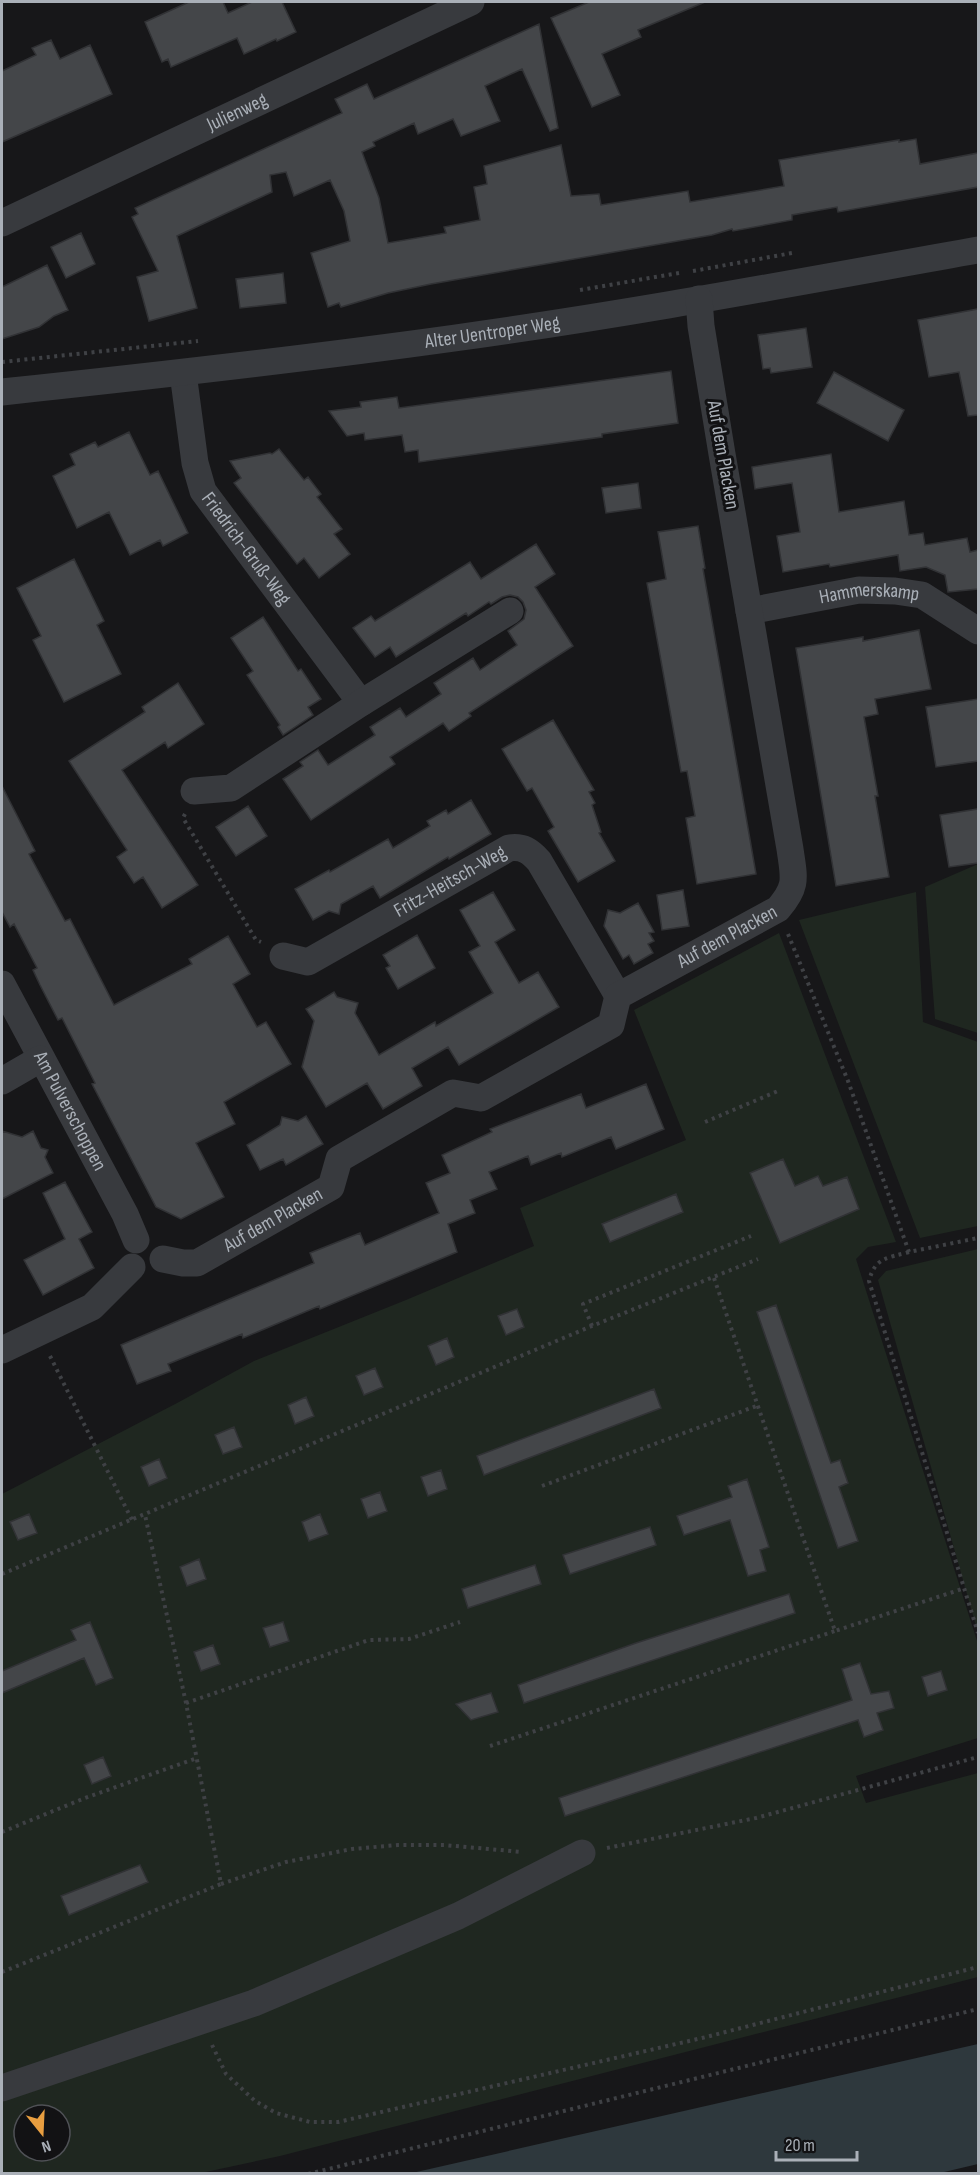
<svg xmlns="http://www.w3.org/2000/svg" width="980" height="2175" viewBox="0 0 980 2175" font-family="'Sofia Sans Condensed',sans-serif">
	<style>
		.green { fill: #1f2720; fill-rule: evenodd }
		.water { fill: #2e383d }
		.building { fill: #444649; stroke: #313235; stroke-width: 1.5 }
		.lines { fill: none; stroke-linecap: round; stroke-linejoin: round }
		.path { stroke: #3f4145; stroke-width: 4; stroke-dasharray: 3 4.5; stroke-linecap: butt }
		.minor { stroke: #383a3e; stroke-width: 27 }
		.labels { text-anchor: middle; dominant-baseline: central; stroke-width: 6; stroke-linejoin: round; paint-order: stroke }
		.street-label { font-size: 20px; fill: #aab0b8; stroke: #121214 }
	</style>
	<rect width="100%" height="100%" fill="#171719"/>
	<!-- green -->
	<path class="green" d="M 978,864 L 978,1033 L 935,1019 L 925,887 Z
		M 916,892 L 923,1022 L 978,1042 L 978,1226 L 920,1238 L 799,920 Z
		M 779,933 L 896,1242 L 868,1247 L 856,1259 L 978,1644 L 978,1738 L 856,1776 L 866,1803 L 978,1773 L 978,1977 L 280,2156 L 201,2173 L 2,2174 L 2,1494 L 179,1402 L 254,1361 L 406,1300 L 534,1246 L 520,1208 L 686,1140 L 634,1010 ZM 24,2115 L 60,2115 L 60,2151 L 24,2151 Z
		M 978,1249 L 978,1633 L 878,1280 L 886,1271 Z"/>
	<!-- water -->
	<path class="water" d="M 978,2044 L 978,2164 L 940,2173 L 412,2173 Z"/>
	<!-- building -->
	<path class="building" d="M 189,2 L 223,2 L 228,13 L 252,2 L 282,2 L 296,32 L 277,41 L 276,39 L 244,54 L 237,38 L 171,67 L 168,59 L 162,62 L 145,22 Z
		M 589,2 L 705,2 L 638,30 L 641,37 L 602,54 L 620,95 L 592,107 L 551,18 Z
		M 539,24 L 558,128 L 550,131 L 522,69 L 485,86 L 500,121 L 461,136 L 453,119 L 418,134 L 414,123 L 373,142 L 375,146 L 362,152 L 379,198 L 388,243 L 446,233 L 444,227 L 480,220 L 474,187 L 487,184 L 484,166 L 561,145 L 571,196 L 599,194 L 601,205 L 688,191 L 690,202 L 784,186 L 779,160 L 899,140 L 899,142 L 916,139 L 920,164 L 978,153 L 978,187 L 838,212 L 837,207 L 792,215 L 792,220 L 733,231 L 732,229 L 712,235 L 431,284 L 388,293 L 341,307 L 339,303 L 328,307 L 311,253 L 350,241 L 344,211 L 330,180 L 294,196 L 286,172 L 270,175 L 272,192 L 177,236 L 197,308 L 149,321 L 137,277 L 158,271 L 132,217 L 138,214 L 135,208 L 342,113 L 335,99 L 367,84 L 374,99 Z
		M 51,40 L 60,59 L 90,45 L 112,94 L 2,142 L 2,71 L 36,55 L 32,48 Z
		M 81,233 L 95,264 L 66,278 L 51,247 Z
		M 47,265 L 68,310 L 54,316 L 39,327 L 2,339 L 2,287 Z
		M 283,273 L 286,303 L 240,308 L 236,279 Z
		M 978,309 L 978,415 L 968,416 L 959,372 L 929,377 L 918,320 Z
		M 806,328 L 812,367 L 771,373 L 770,368 L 763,369 L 758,335 Z
		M 671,371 L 678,423 L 602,434 L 602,437 L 419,462 L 418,450 L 405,452 L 402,435 L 365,440 L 364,433 L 347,436 L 329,411 L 361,407 L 360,402 L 397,397 L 399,408 Z
		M 834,372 L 904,410 L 888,441 L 817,403 Z
		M 129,432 L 150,475 L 158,471 L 188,533 L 163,546 L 160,540 L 130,555 L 109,512 L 77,528 L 53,476 L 75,465 L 70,454 L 95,442 L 98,447 Z
		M 279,449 L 304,480 L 308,477 L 321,494 L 317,497 L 342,529 L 334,534 L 350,554 L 319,578 L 304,558 L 297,564 L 234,483 L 241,478 L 230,461 L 270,453 L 272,454 Z
		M 831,454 L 839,512 L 904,501 L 909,535 L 923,533 L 925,545 L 967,538 L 970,552 L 978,550 L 978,589 L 948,592 L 945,575 L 926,567 L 900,571 L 898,555 L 830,567 L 829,564 L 783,572 L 777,536 L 800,532 L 792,483 L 755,489 L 752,467 Z
		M 638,483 L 641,508 L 606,513 L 602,488 Z
		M 698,526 L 705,568 L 703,569 L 756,874 L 697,884 L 686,818 L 695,816 L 687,771 L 681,772 L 647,583 L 666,579 L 658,532 Z
		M 536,544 L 555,574 L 535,587 L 573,646 L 469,713 L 471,716 L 449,731 L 443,723 L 390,757 L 395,764 L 311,820 L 283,779 L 303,766 L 300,762 L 318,750 L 328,765 L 375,735 L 370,727 L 400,708 L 406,717 L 441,694 L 434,683 L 473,658 L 480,670 L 517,645 L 508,631 L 524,619 L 526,610 L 523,602 L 518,597 L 510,595 L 502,597 L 491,604 L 489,602 L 468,616 L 466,613 L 396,657 L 390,647 L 375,657 L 353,628 L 371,616 L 375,621 L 470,562 L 481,579 Z
		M 74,559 L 104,621 L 97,625 L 121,674 L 64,702 L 33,640 L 41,636 L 17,588 Z
		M 263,617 L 298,671 L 301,669 L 321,699 L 308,707 L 313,715 L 283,735 L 278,727 L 280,725 L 247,675 L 253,671 L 231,638 Z
		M 919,630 L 931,689 L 875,699 L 878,714 L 864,717 L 878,796 L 875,796 L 889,877 L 836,886 L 796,648 L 863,637 L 863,641 Z
		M 178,683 L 204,724 L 168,748 L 165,742 L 122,770 L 198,885 L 162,908 L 143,877 L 134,883 L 117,857 L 127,850 L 69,761 L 145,712 L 142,707 Z
		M 978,699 L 978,761 L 936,767 L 926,707 Z
		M 553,720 L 594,790 L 589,792 L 595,803 L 592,805 L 601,832 L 599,833 L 615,861 L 578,882 L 548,831 L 554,827 L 532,788 L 527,791 L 502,749 Z
		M 2,786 L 35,851 L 29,854 L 65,921 L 70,919 L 114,1005 L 192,964 L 189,959 L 228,936 L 250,974 L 233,984 L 257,1027 L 266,1022 L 291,1064 L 224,1102 L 235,1124 L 196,1143 L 224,1197 L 181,1219 L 156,1207 L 92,1084 L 95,1083 L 62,1018 L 58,1020 L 40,985 L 33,970 L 37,968 L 14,924 L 10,927 L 2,912 Z
		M 471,800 L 491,834 L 449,859 L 448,857 L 380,898 L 373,886 L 341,904 L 339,914 L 329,911 L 313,920 L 295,889 L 329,870 L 330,872 L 388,839 L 393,848 L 430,826 L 427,821 L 446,810 L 448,814 Z
		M 248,806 L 267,836 L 236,856 L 216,827 Z
		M 978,809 L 978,863 L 949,867 L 940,815 Z
		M 683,890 L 689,926 L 662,930 L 657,895 Z
		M 493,892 L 515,930 L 495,942 L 519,983 L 538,972 L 559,1007 L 459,1065 L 448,1047 L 412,1068 L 422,1086 L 383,1109 L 367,1083 L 326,1107 L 302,1067 L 314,1021 L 306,1009 L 334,992 L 337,997 L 358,1003 L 355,1013 L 379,1055 L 435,1022 L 436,1026 L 493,993 L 469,952 L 480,946 L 460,910 Z
		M 638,903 L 654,932 L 649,933 L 654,941 L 648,944 L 653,953 L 634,964 L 629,955 L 623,959 L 604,926 L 608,910 L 620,913 Z
		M 417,935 L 435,968 L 398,989 L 386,968 L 390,966 L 383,955 Z
		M 646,1084 L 664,1129 L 616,1149 L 611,1137 L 562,1157 L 561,1153 L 531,1165 L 528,1156 L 489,1172 L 497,1189 L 470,1200 L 475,1213 L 448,1224 L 457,1252 L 320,1309 L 319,1306 L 243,1338 L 242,1334 L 168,1364 L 171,1371 L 137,1384 L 121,1345 L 314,1263 L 310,1253 L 360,1233 L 365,1245 L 439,1213 L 426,1183 L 450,1173 L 442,1155 L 492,1132 L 490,1129 L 581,1094 L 586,1108 Z
		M 306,1116 L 323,1144 L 286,1165 L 283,1159 L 260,1170 L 247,1145 L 280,1125 L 282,1117 L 298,1121 Z
		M 2,1131 L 22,1137 L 33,1131 L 41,1148 L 48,1150 L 45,1157 L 53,1173 L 2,1199 Z
		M 783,1159 L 795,1186 L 818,1176 L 823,1186 L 847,1177 L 859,1209 L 780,1243 L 750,1173 Z
		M 65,1182 L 92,1232 L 79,1239 L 94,1268 L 43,1295 L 24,1260 L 65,1239 L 43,1193 Z
		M 676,1194 L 683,1212 L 610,1242 L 602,1224 Z
		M 776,1305 L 831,1463 L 840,1460 L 848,1483 L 839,1487 L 858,1541 L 838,1548 L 757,1312 Z
		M 517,1309 L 524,1327 L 506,1335 L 498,1316 Z
		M 447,1338 L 454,1357 L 436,1365 L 428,1346 Z
		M 375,1368 L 383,1387 L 364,1395 L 356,1376 Z
		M 654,1389 L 661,1408 L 484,1475 L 477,1456 Z
		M 306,1397 L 314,1416 L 295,1424 L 288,1405 Z
		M 234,1427 L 242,1447 L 223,1454 L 215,1435 Z
		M 159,1459 L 167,1478 L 149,1486 L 141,1467 Z
		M 441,1470 L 447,1489 L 428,1496 L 421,1477 Z
		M 747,1479 L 769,1547 L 760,1550 L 766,1571 L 748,1576 L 730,1520 L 684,1535 L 677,1516 L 732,1497 L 728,1486 Z
		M 380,1492 L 387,1511 L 368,1518 L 361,1499 Z
		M 29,1514 L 37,1533 L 18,1540 L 10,1522 Z
		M 320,1514 L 328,1534 L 309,1541 L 302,1522 Z
		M 650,1527 L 656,1545 L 570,1574 L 563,1555 Z
		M 199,1559 L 206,1579 L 187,1586 L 180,1567 Z
		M 535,1565 L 541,1584 L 468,1608 L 462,1589 Z
		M 789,1594 L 795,1613 L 524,1703 L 518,1685 L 636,1643 Z
		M 90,1622 L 113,1678 L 96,1685 L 84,1658 L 2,1693 L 2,1671 L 76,1640 L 71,1630 Z
		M 283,1622 L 289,1641 L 270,1647 L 263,1628 Z
		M 213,1645 L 220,1664 L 201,1671 L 194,1652 Z
		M 860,1663 L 871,1694 L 889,1691 L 894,1708 L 877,1713 L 883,1730 L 864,1737 L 858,1720 L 565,1816 L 559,1798 L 852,1700 L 842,1669 Z
		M 941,1671 L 947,1690 L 928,1696 L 922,1677 Z
		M 491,1693 L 498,1712 L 471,1720 L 456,1704 Z
		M 103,1757 L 111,1776 L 92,1784 L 84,1765 Z
		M 140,1865 L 148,1882 L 69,1915 L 61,1896 Z"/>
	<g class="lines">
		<!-- path -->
		<path class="path" d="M 693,271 L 792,253
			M 580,290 L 679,273
			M 2,362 L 198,341
			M 185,814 L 183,818 L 256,940 L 261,942
			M 788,934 L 848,1081 L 909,1252 L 978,1238
			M 705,1122 L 778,1091
			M 909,1252 C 888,1258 875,1257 869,1281 L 978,1633
			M 714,1278 L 835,1631 L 965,1588
			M 592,1326 L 583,1304 L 751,1236
			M 50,1356 L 132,1520
			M 542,1486 L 759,1405
			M 2,1574 L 592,1326 L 758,1259
			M 186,1703 L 369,1640 L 409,1639 L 460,1622
			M 490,1746 L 835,1631
			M 2,1832 L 85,1798 L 197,1758
			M 607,1848 L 756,1818 L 978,1757
			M 221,1884 L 286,1862 L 352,1849 L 398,1845 L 444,1845 L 522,1852
			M 2,1972 L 221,1884 L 186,1703 L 145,1515
			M 212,2045 L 226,2074 L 255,2101 L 276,2113 L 310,2122 L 338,2122 L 702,2038 L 978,1967
			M 308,2174 L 978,2009"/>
		<!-- minor -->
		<g class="minor">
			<path id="s1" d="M 2,223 L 471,2"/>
			<path id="s2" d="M 183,373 L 195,463 L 203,491 L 361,703"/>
			<path id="s3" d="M 2,392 C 153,376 304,359 455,338 C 630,314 804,281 978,250"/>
			<path id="s4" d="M 749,611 L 859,590 L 895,591 L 922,595 L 978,631"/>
			<path d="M 194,791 L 231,788 L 361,703 L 510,611"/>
			<path id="s5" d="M 283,956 L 308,962 L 509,848 C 523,846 530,851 539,861 L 618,996"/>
			<path id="s6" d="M 2,984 L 125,1214 L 136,1240"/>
			<path d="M 2,1081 L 40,1059"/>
			<path id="s7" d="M 163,1259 L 183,1263 L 197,1263 L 331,1187 L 339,1159 L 453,1093 L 481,1098 L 611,1025 L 618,996 L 778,909 C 798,886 794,878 790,849 L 722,454 L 701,326 L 699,299"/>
			<path d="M 2,1350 L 92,1307 L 132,1267"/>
			<path d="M 2,2088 L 254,2003 L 458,1916 L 582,1853"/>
		</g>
	</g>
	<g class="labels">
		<!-- street labels -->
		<g class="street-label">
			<text stroke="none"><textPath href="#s1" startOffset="260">Julienweg</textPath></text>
			<text stroke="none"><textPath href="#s3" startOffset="494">Alter Uentroper Weg</textPath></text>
			<text transform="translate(723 455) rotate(80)">Auf dem Placken</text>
			<text stroke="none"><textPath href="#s2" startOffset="192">Friedrich-Gruß-Weg</textPath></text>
			<text stroke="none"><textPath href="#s4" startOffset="122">Hammerskamp</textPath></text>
			<text stroke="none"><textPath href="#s5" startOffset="189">Fritz-Heitsch-Weg</textPath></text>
			<text stroke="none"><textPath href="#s7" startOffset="681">Auf dem Placken</textPath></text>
			<text stroke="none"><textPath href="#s6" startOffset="144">Am Pulverschoppen</textPath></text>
			<text stroke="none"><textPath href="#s7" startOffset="122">Auf dem Placken</textPath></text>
		</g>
	</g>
	<!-- border -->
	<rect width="980" height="2175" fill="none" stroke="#aab0b8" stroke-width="6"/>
	<!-- north arrow -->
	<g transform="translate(42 2133) rotate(162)"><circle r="28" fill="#121214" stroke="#4f5156" stroke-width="1.5"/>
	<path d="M0-4.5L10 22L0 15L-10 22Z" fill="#e89e40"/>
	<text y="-9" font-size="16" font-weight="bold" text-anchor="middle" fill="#aab0b8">N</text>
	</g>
	<!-- scale -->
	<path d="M776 2151v9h81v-9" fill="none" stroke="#aab0b8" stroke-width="3"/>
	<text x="785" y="2151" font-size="18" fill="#aab0b8" stroke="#121214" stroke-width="4.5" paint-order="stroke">20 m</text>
</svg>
